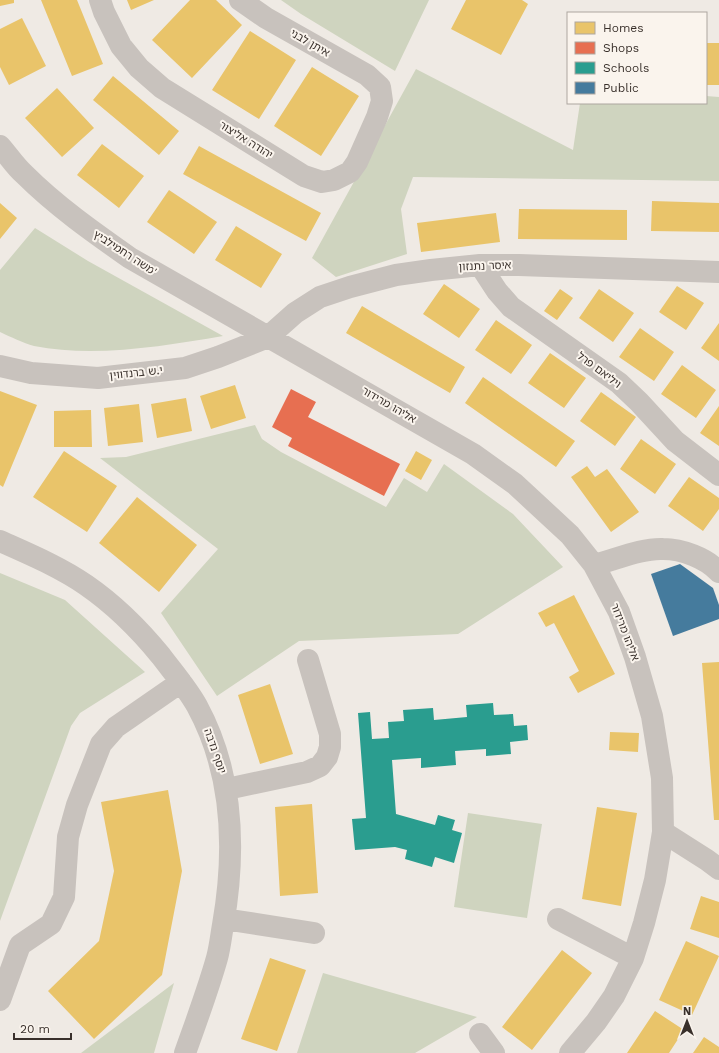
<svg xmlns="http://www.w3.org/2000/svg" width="719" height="1053" viewBox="0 0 719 1053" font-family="'Work Sans','Noto Sans Hebrew',sans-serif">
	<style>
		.green { fill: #cfd4bf }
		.homes { fill: #e9c46a }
		.shops { fill: #e76f51 }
		.schools { fill: #2a9d8f }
		.public { fill: #457b9d }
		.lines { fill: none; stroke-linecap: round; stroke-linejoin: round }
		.minor { stroke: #c8c2bd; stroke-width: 22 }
		.labels { text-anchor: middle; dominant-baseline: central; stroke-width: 4; stroke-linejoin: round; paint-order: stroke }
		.street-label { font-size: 11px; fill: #39302b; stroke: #faf4ed }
	</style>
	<rect width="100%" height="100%" fill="#efeae4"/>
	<!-- green -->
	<path class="green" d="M 281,0 L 429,0 L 395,71 L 301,14 Z
		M 416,69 L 573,150 L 580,103 L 706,103 L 706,96 L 719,97 L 719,181 L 413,177 L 401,209 L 407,254 L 336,277 L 312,258 Z
		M 35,228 L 88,261 L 223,336 C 164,346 94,358 34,346 C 23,343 11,337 0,332 L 0,270 Z
		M 255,425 L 262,439 L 281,452 L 386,507 L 404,478 L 427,492 L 444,464 L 513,514 L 563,567 L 458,634 L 299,641 L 217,696 L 161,613 L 218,549 L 100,458 L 126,457 Z
		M 0,573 L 65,600 L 145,672 L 80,713 L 71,726 L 0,921 Z
		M 468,813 L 542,824 L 527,918 L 454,907 Z
		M 323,973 L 477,1017 L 415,1053 L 297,1053 Z
		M 174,983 L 154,1053 L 81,1053 Z"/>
	<!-- homes -->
	<path class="homes" d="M 0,0 L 14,0 L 14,3 L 0,6 Z
		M 41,0 L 77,0 L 103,64 L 72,76 Z
		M 127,0 L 154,0 L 131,10 Z
		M 190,0 L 216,0 L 242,25 L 192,78 L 152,40 Z
		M 466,0 L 522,0 L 528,4 L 501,55 L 451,29 Z
		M 22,18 L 46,66 L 9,85 L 0,67 L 0,29 Z
		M 250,31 L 296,60 L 259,119 L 212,90 Z
		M 706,43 L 719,43 L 719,85 L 706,85 Z
		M 312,67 L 359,96 L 321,156 L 274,126 Z
		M 113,76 L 179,131 L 159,155 L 93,100 Z
		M 57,88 L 94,128 L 62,157 L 25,118 Z
		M 102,144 L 144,176 L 119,208 L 77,175 Z
		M 199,146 L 321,213 L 306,241 L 183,174 Z
		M 169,190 L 217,222 L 194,254 L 147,222 Z
		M 652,201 L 719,203 L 719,232 L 651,231 Z
		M 0,203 L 17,218 L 0,239 Z
		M 519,209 L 627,210 L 627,240 L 518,239 Z
		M 496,213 L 500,242 L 421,252 L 417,223 Z
		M 236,226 L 282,254 L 261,288 L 215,260 Z
		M 444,284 L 480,309 L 459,338 L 423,314 Z
		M 677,286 L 704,303 L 686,330 L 659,312 Z
		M 560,289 L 573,298 L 557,320 L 544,311 Z
		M 599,289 L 634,313 L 613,342 L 579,318 Z
		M 362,306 L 465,367 L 450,393 L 346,333 Z
		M 496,320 L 532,345 L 511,374 L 475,350 Z
		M 719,323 L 719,361 L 701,348 Z
		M 640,328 L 674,352 L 654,381 L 619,357 Z
		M 550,353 L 586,378 L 564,408 L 528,383 Z
		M 682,365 L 716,390 L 696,418 L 661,394 Z
		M 483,377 L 575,441 L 556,467 L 465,403 Z
		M 235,385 L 246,418 L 211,429 L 200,396 Z
		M 0,391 L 37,405 L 3,487 L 0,485 Z
		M 601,392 L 636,417 L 615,446 L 580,421 Z
		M 186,398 L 192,431 L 157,438 L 151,404 Z
		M 139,404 L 143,442 L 108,446 L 104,408 Z
		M 719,406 L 719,446 L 700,433 Z
		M 91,410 L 92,447 L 54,447 L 54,411 Z
		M 641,439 L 676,464 L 655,494 L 620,469 Z
		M 64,451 L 117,486 L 87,532 L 33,497 Z
		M 416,451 L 432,460 L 421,480 L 405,471 Z
		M 587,466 L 595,477 L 607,469 L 639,512 L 611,532 L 571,477 Z
		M 689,477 L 719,498 L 719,509 L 703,531 L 668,506 Z
		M 137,497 L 197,545 L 159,592 L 99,543 Z
		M 574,595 L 615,674 L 578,693 L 569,677 L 579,671 L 554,623 L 546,627 L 538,613 Z
		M 719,662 L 719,820 L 714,820 L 702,663 Z
		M 270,684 L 293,754 L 260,764 L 238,695 Z
		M 610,732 L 639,733 L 638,752 L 609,750 Z
		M 168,790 L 182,871 L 162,975 L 94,1039 L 48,991 L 99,941 L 114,871 L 101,802 Z
		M 312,804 L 318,893 L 280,896 L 275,807 Z
		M 597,807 L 637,813 L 621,906 L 582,899 Z
		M 701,896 L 719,902 L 719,938 L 690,929 Z
		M 686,941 L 719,956 L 692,1015 L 659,1000 Z
		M 562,950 L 592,973 L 532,1050 L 502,1027 Z
		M 270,958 L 306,970 L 277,1051 L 241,1039 Z
		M 655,1011 L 684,1030 L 669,1053 L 627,1053 Z
		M 704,1037 L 719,1047 L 719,1053 L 693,1053 Z"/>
	<!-- shops -->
	<path class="shops" d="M 291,389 L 316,402 L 308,417 L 400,464 L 384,496 L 288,446 L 292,438 L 272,427 Z"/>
	<!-- schools -->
	<path class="schools" d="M 493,703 L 494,715 L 513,714 L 514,726 L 527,725 L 528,740 L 510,742 L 511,754 L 486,756 L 486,749 L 455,751 L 456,765 L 421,768 L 421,758 L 392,760 L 396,814 L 435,825 L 438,815 L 455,820 L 452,830 L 462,833 L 454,863 L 435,857 L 432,867 L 405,859 L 407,850 L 395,847 L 355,850 L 352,819 L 366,818 L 358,713 L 370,712 L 372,739 L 389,738 L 388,722 L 404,721 L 403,710 L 433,708 L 434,720 L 467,717 L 466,705 Z"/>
	<!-- public -->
	<path class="public" d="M 680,564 L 713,588 L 719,605 L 719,619 L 673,636 L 651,574 Z"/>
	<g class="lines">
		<!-- minor -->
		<path class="minor" d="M 100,0 L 104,12 L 121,46 L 139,68 L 162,88 L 304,176 L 322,182 L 334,180 L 350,172 L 357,162 L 377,117 L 382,101 L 380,87 L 367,75 L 266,18 L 240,0
			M 0,146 C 8,155 15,166 24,174 C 56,206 93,232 130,258 L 473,454 L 515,484 L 570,535 L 594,565 L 619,612 L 635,657 L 652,716 L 662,778 L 663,832 L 655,880 L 644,923 L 633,958 L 614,996 L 596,1022 L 570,1053
			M 480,265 L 497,291 L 511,307 L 619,383 L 639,402 L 675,441 L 719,475
			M 0,366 L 31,373 L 98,378 L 185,368 L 218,357 L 268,337 L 295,313 L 320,297 L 350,287 L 396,275 L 431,270 L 480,265 L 519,265 L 719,272
			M 0,541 C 29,554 60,567 86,585 C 115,605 139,629 161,656 C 173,672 187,688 197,706 C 234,774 236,850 223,925 C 221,936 220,947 217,958 C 208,990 196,1022 185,1053
			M 594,565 C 615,560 641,548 663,549 C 682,549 706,558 719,572
			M 227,789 L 307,772 L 320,766 L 327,757 L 330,747 L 330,734 L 308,660
			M 663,832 L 707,860 L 719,869
			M 224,919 L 314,933
			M 558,919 L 633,958
			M 0,1000 L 20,945 L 51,924 L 64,897 L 68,837 L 77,805 L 101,744 L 116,727 L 181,682
			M 480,1034 L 494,1053"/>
	</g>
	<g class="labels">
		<!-- street labels -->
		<g class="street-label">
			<text transform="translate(310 43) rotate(30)">איתן לבני</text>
			<text transform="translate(246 140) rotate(32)">יהודה אליצור</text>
			<text transform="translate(125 253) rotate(33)">משה רחמילביץ'</text>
			<text transform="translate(485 266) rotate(-2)">איסר נתנזון</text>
			<text transform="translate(599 370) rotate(37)">ויליאם פרל</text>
			<text transform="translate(136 373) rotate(-6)">י.ש ברנדווין</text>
			<text transform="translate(389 405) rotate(30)">אליהו מרידור</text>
			<text transform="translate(625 632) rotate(69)">אליהו מרידור</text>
			<text transform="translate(215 751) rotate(71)">יוסף נדבה</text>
		</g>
	</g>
	<!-- legend -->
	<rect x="567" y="12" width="140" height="92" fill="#faf4ed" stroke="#ada69f"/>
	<rect x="575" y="22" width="20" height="12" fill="#e9c46a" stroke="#ada69f"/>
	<text x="603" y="32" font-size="12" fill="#39302b">Homes</text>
	<rect x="575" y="42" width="20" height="12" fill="#e76f51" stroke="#ada69f"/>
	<text x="603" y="52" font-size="12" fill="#39302b">Shops</text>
	<rect x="575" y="62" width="20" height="12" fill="#2a9d8f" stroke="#ada69f"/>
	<text x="603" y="72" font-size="12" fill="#39302b">Schools</text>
	<rect x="575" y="82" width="20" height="12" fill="#457b9d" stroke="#ada69f"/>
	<text x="603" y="92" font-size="12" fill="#39302b">Public</text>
	<!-- north arrow -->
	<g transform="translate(687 1021)" stroke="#faf4ed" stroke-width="3" paint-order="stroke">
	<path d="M0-3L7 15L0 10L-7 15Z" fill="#39302b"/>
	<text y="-6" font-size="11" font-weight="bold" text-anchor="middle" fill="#39302b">N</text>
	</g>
	<!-- scale -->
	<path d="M14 1033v6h57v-6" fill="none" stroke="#39302b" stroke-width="2"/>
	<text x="20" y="1033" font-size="12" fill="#39302b" stroke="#faf4ed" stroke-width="3" paint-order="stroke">20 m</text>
</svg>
